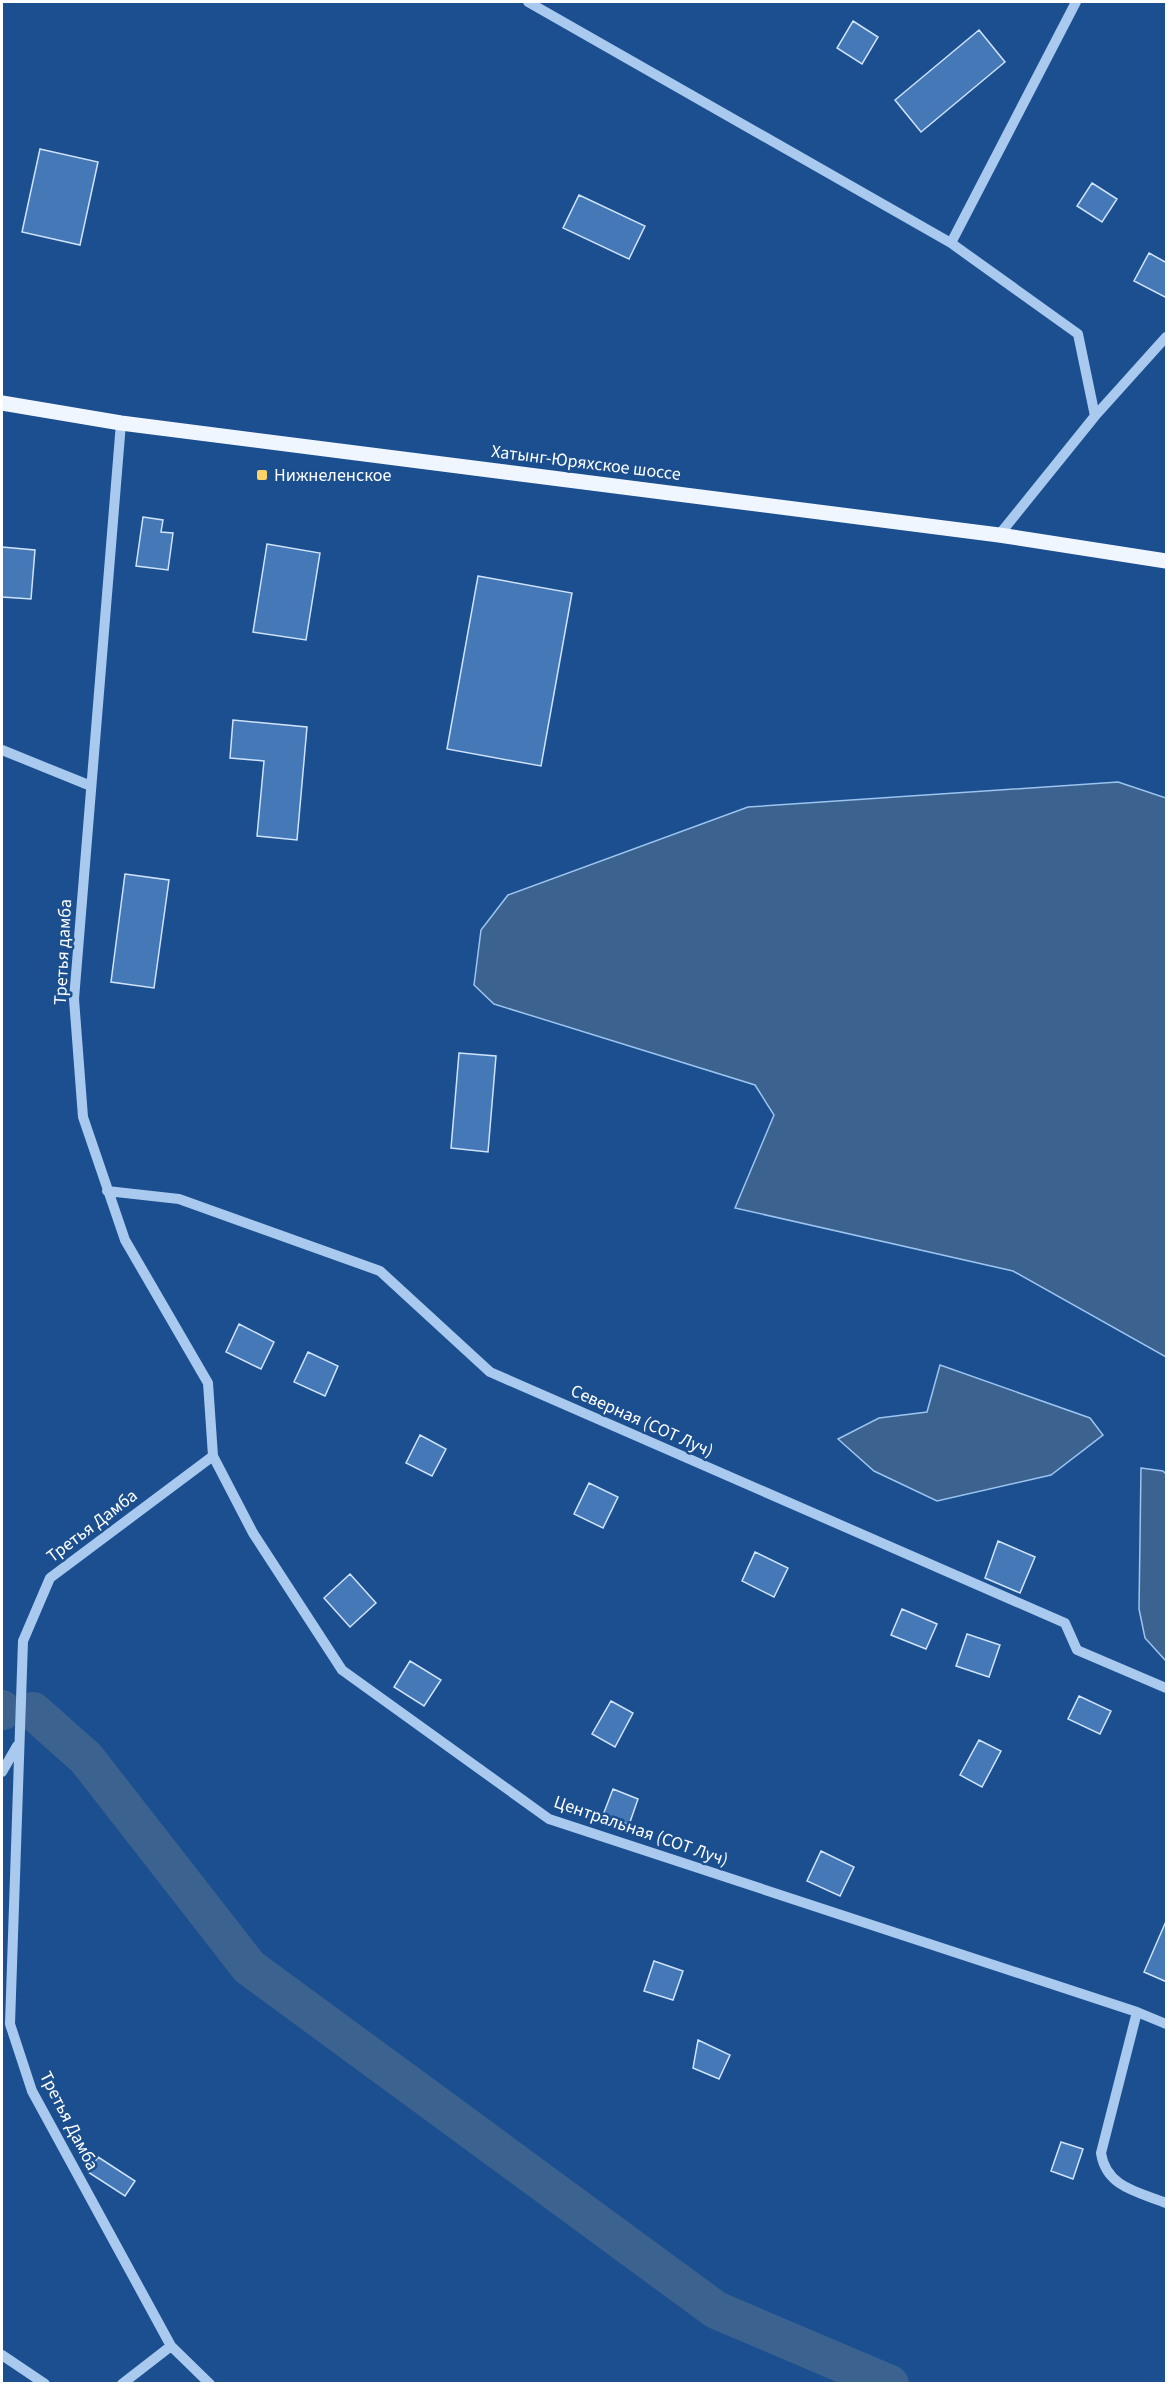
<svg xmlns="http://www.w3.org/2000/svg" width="1168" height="2385" viewBox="0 0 1168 2385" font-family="'Source Sans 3',sans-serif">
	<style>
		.water { fill: #3c6290; stroke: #9cc4f0; stroke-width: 1.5 }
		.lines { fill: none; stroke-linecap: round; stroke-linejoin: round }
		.river { stroke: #3c6290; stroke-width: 38 }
		.building { fill: #4478b7; stroke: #cfe3fa; stroke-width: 1.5 }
		.minor { stroke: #a9c9ee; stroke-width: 10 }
		.major { stroke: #f0f6ff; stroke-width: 15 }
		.poi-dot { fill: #ffd166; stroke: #1b4f8f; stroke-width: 2 }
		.labels { text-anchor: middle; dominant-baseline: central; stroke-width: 5; stroke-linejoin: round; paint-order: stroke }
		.street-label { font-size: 18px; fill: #fff; stroke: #1b4f8f }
		.poi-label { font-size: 18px; fill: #fff; stroke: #1b4f8f; text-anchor: start }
	</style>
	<rect width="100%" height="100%" fill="#1b4f8f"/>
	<!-- water -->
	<path class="water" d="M 1118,782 L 1166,798 L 1166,1357 L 1013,1271 L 735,1208 L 774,1115 L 755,1085 L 494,1004 L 474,985 L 481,930 L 508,895 L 748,807 Z
		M 940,1365 L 1090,1418 L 1103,1435 L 1051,1475 L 937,1501 L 874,1471 L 838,1439 L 879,1418 L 927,1412 Z
		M 1141,1468 L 1163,1471 L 1166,1474 L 1166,1661 L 1145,1638 L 1139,1609 Z"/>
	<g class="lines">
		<!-- river -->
		<path class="river" d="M 2,1709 L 3,1711
			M 33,1711 L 86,1758 L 249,1967 L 716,2310 L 890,2384"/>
	</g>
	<!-- building -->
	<path class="building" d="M 853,21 L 878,37 L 862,64 L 837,48 Z
		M 979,30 L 1005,62 L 921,132 L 895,100 Z
		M 40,149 L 98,162 L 80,245 L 22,232 Z
		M 1092,183 L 1117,199 L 1102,222 L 1077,206 Z
		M 579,195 L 645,226 L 629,259 L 563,228 Z
		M 1149,253 L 1167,263 L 1167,298 L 1134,281 Z
		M 143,517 L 163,520 L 161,532 L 173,533 L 168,570 L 136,566 Z
		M 267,544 L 320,553 L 306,640 L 253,632 Z
		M 2,547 L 35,550 L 31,599 L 2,597 Z
		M 478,576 L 572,593 L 541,766 L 447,749 Z
		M 233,720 L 307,727 L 297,840 L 257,836 L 264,761 L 230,758 Z
		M 125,874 L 169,880 L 154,988 L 111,982 Z
		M 459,1053 L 496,1056 L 488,1152 L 451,1148 Z
		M 239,1324 L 274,1342 L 261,1369 L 226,1352 Z
		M 308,1352 L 338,1366 L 325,1396 L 294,1382 Z
		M 420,1435 L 446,1449 L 432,1476 L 406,1463 Z
		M 589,1483 L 618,1497 L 603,1528 L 574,1514 Z
		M 998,1541 L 1035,1557 L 1020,1593 L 985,1578 Z
		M 755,1552 L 788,1568 L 774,1597 L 742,1581 Z
		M 350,1574 L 376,1603 L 350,1627 L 324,1598 Z
		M 902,1609 L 937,1624 L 926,1649 L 891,1635 Z
		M 967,1634 L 1000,1645 L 989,1677 L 956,1666 Z
		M 410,1661 L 441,1680 L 424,1706 L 394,1687 Z
		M 1079,1696 L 1111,1711 L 1100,1734 L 1068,1719 Z
		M 611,1701 L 633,1713 L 615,1747 L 592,1734 Z
		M 979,1740 L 1001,1751 L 982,1787 L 960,1775 Z
		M 613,1789 L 638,1799 L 629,1825 L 603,1815 Z
		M 821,1851 L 854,1867 L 840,1896 L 807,1881 Z
		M 1167,1919 L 1167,1982 L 1144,1972 Z
		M 654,1961 L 683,1971 L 673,2000 L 644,1991 Z
		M 698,2040 L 730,2055 L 719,2079 L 693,2068 Z
		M 1061,2142 L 1083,2149 L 1073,2179 L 1051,2171 Z
		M 98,2157 L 135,2181 L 125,2196 L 88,2172 Z"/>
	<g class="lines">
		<!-- minor -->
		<path class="minor" d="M 528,2 L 951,243 L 1078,334 L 1095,416
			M 951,243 L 1076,2
			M 121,423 L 74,999 L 83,1117 L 125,1240 L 208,1383 L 213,1456 L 253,1533 L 342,1670 L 549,1819 L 1137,2012 L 1166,2024
			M 999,535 L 1095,416 L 1166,337
			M 2,750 L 91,786
			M 107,1191 L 179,1199 L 380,1271 L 490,1372 L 1065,1623 L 1077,1650 L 1166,1688
			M 2,1772 L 17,1746
			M 1137,2012 L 1101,2153 C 1106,2187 1138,2192 1166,2203
			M 2,2355 L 45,2384
			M 122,2384 L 171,2346
			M 210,2384 L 171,2346 L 32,2091 L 10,2024 L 23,1641 L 50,1578 L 213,1456"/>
		<!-- major -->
		<path class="major" d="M 2,403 L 121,423 L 999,535 L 1166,561"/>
	</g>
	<!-- markers -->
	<rect class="poi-dot" x="256" y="469" width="12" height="12" rx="3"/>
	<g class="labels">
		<!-- street labels -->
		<g class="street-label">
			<text transform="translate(586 463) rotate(7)">Хатынг-Юряхское шоссе</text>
			<text transform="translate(63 952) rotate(-87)">Третья дамба</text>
			<text transform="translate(642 1421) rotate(24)">Северная (СОТ Луч)</text>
			<text transform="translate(92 1526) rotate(-37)">Третья Дамба</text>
			<text transform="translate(641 1831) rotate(19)">Центральная (СОТ Луч)</text>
			<text transform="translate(69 2121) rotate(63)">Третья Дамба</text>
		</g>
		<!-- poi labels -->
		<g class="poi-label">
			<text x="274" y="475">Нижнеленское</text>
		</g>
	</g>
	<!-- border -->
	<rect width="1168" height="2385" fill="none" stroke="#ffffff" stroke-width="6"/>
</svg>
